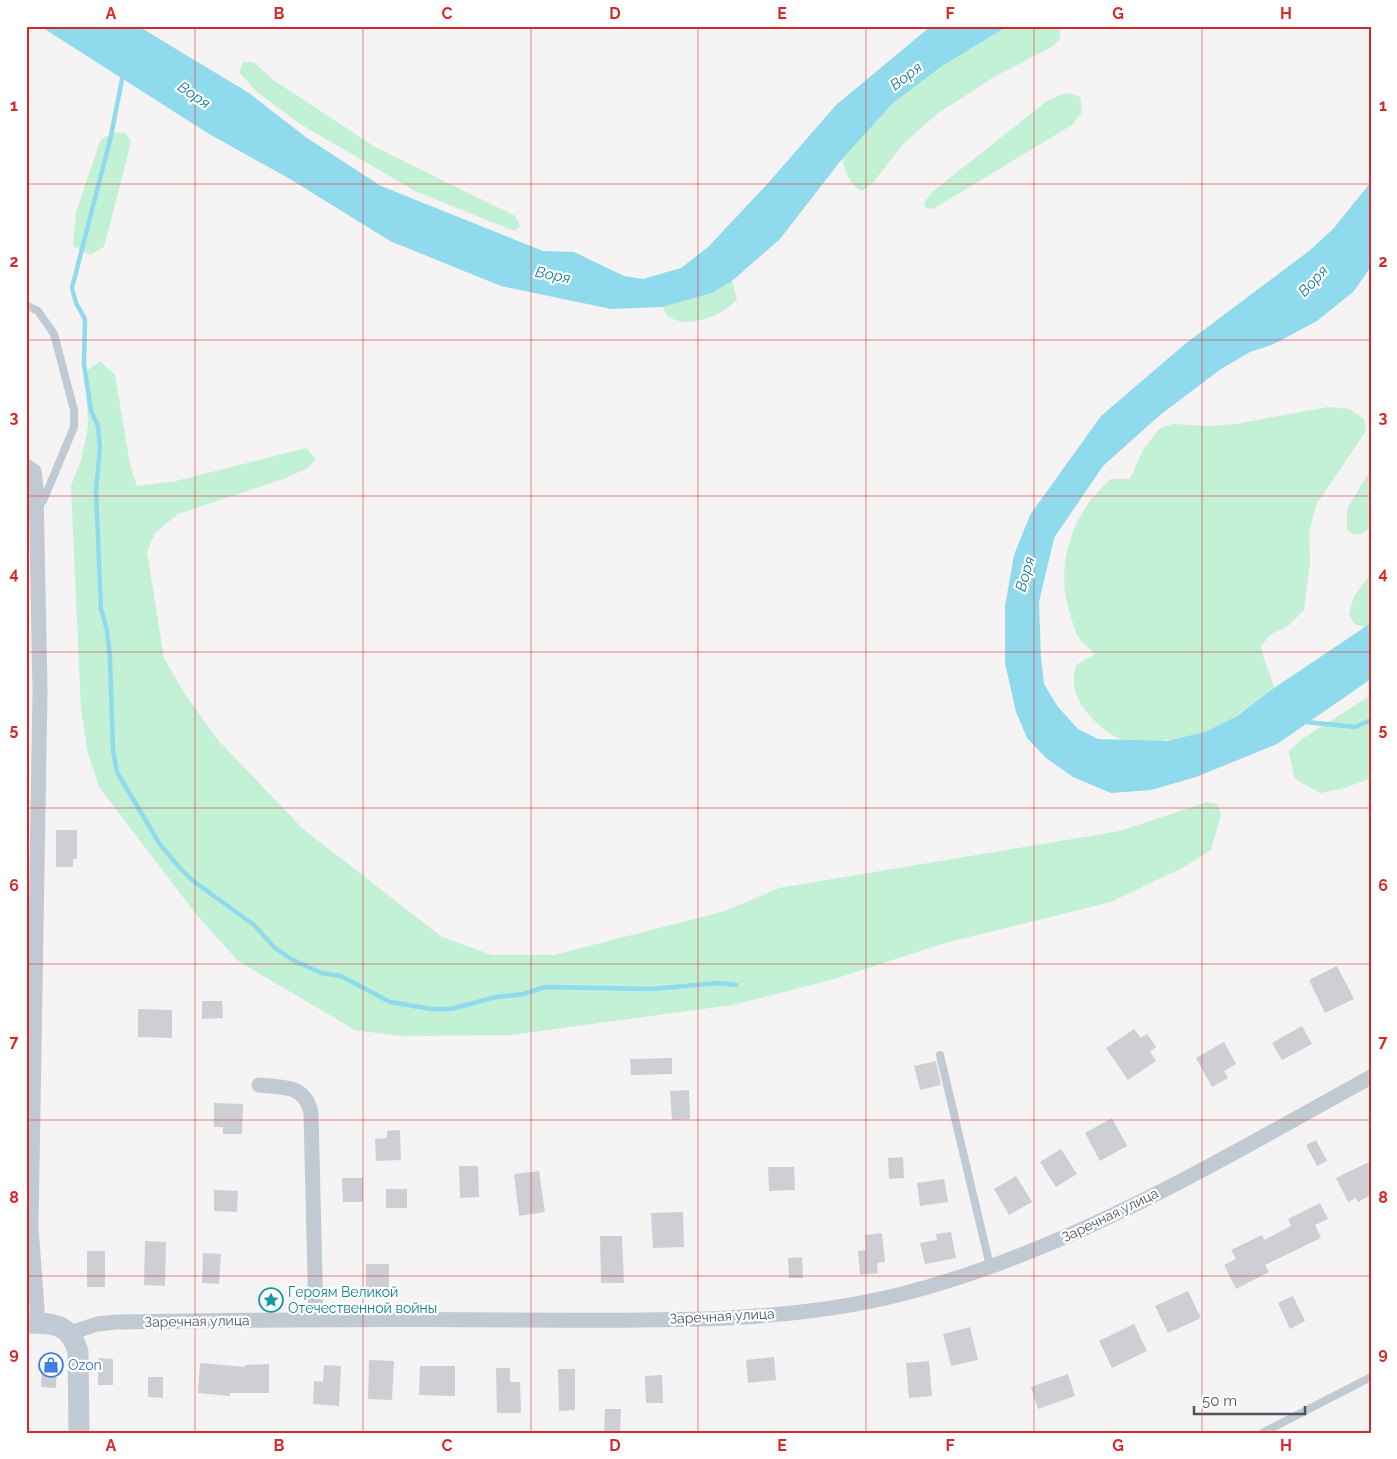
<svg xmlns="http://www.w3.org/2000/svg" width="1397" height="1459" viewBox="0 0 1397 1459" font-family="Raleway,sans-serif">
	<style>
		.green { fill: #c3f1d5 }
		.water { fill: #90daee }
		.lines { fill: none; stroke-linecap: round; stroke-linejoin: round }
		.stream { stroke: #90daee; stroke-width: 4.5 }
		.building { fill: #cdcfd5 }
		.lane { stroke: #c1cad2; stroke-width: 8 }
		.street { stroke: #c1cad2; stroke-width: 15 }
		.secondary { stroke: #c1cbd6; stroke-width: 21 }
		.grid { fill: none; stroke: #d62828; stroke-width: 1; stroke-opacity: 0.55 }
		.labels { text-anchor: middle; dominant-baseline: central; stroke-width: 4.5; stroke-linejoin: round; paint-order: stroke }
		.street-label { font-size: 14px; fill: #4a5661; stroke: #fff }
		.culture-label { font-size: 14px; fill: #0d838f; stroke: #fff; text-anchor: start }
		.shop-label { font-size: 14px; fill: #366cbe; stroke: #fff; text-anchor: start }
		.water-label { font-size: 15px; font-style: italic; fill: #0c7c9b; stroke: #fff }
		.neatline { fill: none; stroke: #d62828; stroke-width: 2 }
		.grid-label { font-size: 16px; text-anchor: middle; font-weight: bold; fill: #d62828 }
	</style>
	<rect width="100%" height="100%" fill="#f5f3f3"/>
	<!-- green -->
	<path class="green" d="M 1008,26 L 1059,26 L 1060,40 L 1050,48 L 994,77 L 937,114 L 903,144 L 872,184 L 862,191 C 849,185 846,173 842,159 C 858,140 874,121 892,104 C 925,73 969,50 1008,26 Z
		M 243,62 L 253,62 L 275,81 L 375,147 L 515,216 L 520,226 L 514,231 L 417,192 L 300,124 L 257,92 L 239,72 Z
		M 1070,93 L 1080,97 L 1082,112 L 1072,125 L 933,209 L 926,208 L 924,203 L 932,192 L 1047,101 L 1060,95 Z
		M 117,132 L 126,133 L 131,142 L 104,247 L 90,255 L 73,246 L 76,212 L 101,139 Z
		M 732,281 L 737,299 C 726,312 706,321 688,322 C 682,323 675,319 669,318 L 662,307 L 712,293 Z
		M 100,361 L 115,375 L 130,464 L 137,486 L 176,481 L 306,448 L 316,459 L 308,468 L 283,479 L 178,514 L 155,533 L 147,552 L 164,658 L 185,694 L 217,739 L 302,828 L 442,937 L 492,955 L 554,955 L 725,911 L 779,888 L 1120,831 L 1207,802 L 1217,804 L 1221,815 L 1211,850 L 1184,867 L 1111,902 L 945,943 L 831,980 L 732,1005 L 511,1035 L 400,1036 L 355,1030 L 238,961 L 196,914 L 99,787 L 88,754 L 81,709 L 71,486 L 81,460 L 88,427 L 86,371 Z
		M 1328,407 L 1350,409 L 1364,419 L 1366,431 L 1316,505 L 1309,533 L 1310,563 L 1304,610 L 1287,627 L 1271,634 L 1261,646 C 1263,661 1271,673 1274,688 C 1252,704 1231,722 1206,732 C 1190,738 1138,746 1122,740 C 1110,735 1100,727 1091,717 C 1077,703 1070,685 1076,665 L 1095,654 C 1090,649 1083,644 1079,638 C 1075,633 1074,626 1072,620 C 1053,569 1070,514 1111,479 L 1130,479 L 1143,450 L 1159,429 L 1172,424 L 1209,426 L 1236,424 Z
		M 1371,469 L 1371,527 L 1362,534 L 1354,535 L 1347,529 L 1347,509 Z
		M 1371,573 L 1371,624 L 1365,627 L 1354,624 L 1349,614 L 1354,596 Z
		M 1371,695 L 1371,778 L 1345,788 L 1321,793 L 1300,782 L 1294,777 L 1289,751 L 1302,739 Z"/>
	<!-- water -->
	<path class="water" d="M 40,26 L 138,26 L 249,93 L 307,138 L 381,186 L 543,251 L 574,252 L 624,276 L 643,279 L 681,268 L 708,247 L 770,181 L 836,105 L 931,26 L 1008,26 L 942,66 L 893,103 L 842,159 L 780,239 L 732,281 L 712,293 L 662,307 L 611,309 L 501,286 L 390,241 L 290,179 L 209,134 Z
		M 1371,182 L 1371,267 L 1353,292 L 1317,321 L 1274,344 L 1250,352 L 1221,369 L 1160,415 L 1103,466 L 1054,538 L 1039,602 L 1041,658 L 1044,684 L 1058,707 L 1078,729 L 1098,739 L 1167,741 L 1205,732 L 1237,716 L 1274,688 L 1371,623 L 1371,679 L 1277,744 L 1196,777 L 1151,790 L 1111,793 L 1073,777 L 1046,758 L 1027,738 L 1016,712 L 1005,663 L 1005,606 L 1014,555 L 1030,515 L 1101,416 L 1185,344 L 1309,251 L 1333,229 Z"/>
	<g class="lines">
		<!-- stream -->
		<path class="stream" d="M 123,74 L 111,136 L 72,288 L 76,303 L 85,319 L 84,364 L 91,411 L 98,426 L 100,448 L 96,491 L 101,609 L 107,630 L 110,659 L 113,750 L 117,772 L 159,843 L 178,866 L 192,880 L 254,925 L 275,948 L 291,959 L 321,973 L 341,976 L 390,1002 L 431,1009 L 451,1009 L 496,997 L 523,994 L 545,987 L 652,989 L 718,983 L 736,985
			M 1306,722 L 1355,727 L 1371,720"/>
	</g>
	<!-- building -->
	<path class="building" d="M 56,830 L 77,830 L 77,859 L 73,859 L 73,867 L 56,867 Z
		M 1337,966 L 1354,999 L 1325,1013 L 1309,980 Z
		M 202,1001 L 222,1001 L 223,1018 L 202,1019 Z
		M 138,1009 L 172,1010 L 172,1038 L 138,1037 Z
		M 1302,1026 L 1312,1044 L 1282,1060 L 1272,1043 Z
		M 1134,1029 L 1141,1038 L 1147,1034 L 1156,1047 L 1150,1052 L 1156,1061 L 1128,1080 L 1106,1048 Z
		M 1224,1042 L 1236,1064 L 1224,1071 L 1228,1078 L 1212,1087 L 1196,1058 Z
		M 672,1058 L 672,1074 L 631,1075 L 630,1059 Z
		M 936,1061 L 941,1085 L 920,1090 L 914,1066 Z
		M 689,1090 L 690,1119 L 672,1120 L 670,1091 Z
		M 214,1103 L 243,1104 L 242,1134 L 223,1134 L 223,1127 L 214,1127 Z
		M 1112,1118 L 1127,1146 L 1100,1161 L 1085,1133 Z
		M 400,1130 L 401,1160 L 376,1161 L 375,1139 L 387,1138 L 387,1131 Z
		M 1316,1140 L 1327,1161 L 1317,1166 L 1306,1145 Z
		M 1061,1149 L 1077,1174 L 1056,1187 L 1040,1162 Z
		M 903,1157 L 904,1178 L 889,1179 L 888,1158 Z
		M 1371,1161 L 1371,1195 L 1358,1202 L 1356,1198 L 1348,1202 L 1336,1178 Z
		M 459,1166 L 478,1166 L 479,1197 L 460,1198 Z
		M 768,1167 L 794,1167 L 795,1190 L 769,1191 Z
		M 539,1171 L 545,1212 L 519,1216 L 514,1174 Z
		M 1016,1176 L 1032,1202 L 1009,1215 L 994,1189 Z
		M 342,1178 L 363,1178 L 363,1202 L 343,1202 Z
		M 944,1179 L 948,1202 L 920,1206 L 917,1183 Z
		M 386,1189 L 407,1189 L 407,1208 L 386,1208 Z
		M 214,1190 L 238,1191 L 237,1212 L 214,1211 Z
		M 1320,1203 L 1328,1219 L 1315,1225 L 1321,1238 L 1265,1265 L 1269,1272 L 1236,1289 L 1224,1265 L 1236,1259 L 1231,1250 L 1262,1235 L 1264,1240 L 1291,1226 L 1288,1219 Z
		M 683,1212 L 684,1247 L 653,1248 L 651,1213 Z
		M 951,1232 L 956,1258 L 925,1264 L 920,1243 L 937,1240 L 936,1234 Z
		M 882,1233 L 885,1262 L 877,1263 L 878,1273 L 860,1275 L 858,1251 L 866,1250 L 865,1235 Z
		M 600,1236 L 622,1236 L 624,1283 L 601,1283 Z
		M 145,1241 L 166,1242 L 165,1286 L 144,1285 Z
		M 87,1251 L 105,1251 L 105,1287 L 87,1287 Z
		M 203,1253 L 221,1254 L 219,1284 L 202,1283 Z
		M 802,1257 L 803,1278 L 789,1278 L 788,1258 Z
		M 366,1264 L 389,1264 L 389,1295 L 366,1295 Z
		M 1188,1291 L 1201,1318 L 1168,1333 L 1155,1306 Z
		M 1293,1296 L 1305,1321 L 1290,1329 L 1278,1303 Z
		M 1134,1324 L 1147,1351 L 1112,1368 L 1099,1341 Z
		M 970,1327 L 978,1360 L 951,1366 L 943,1334 Z
		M 774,1357 L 776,1380 L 748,1383 L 746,1360 Z
		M 42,1358 L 57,1359 L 56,1388 L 41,1387 Z
		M 98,1358 L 113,1359 L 113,1385 L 98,1385 Z
		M 369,1360 L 394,1361 L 392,1400 L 368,1399 Z
		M 929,1361 L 932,1396 L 909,1398 L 906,1363 Z
		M 200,1363 L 245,1367 L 245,1365 L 269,1364 L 269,1393 L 230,1393 L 230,1396 L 198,1393 Z
		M 324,1365 L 341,1366 L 339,1406 L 313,1404 L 314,1381 L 323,1382 Z
		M 420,1366 L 455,1366 L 455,1396 L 419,1395 Z
		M 496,1368 L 510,1368 L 510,1382 L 520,1382 L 521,1413 L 497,1413 Z
		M 558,1369 L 575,1369 L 575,1410 L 559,1411 Z
		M 1068,1374 L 1075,1396 L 1038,1409 L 1031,1387 Z
		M 662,1375 L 663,1403 L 646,1403 L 645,1376 Z
		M 148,1377 L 163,1377 L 163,1398 L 148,1397 Z
		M 605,1409 L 621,1409 L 620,1433 L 604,1433 Z"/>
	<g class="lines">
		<!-- lane -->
		<path class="lane" d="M 26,305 L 38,311 L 54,334 L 74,410 L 74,427 L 43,501 L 37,507
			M 940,1055 L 990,1266
			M 1262,1433 L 1371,1377"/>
		<!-- street -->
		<path class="street" d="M 26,466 L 34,471 L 36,487 L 40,691 L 31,1227 L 38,1323
			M 259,1085 C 283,1088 305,1084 311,1113 L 316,1319
			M 70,1333 L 97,1324 L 117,1322 C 252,1320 388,1319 523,1320 C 649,1320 779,1325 902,1294 C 1070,1251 1220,1160 1371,1077"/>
		<!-- secondary -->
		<path class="secondary" d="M 26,1323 C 53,1323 70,1323 78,1352 L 79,1433"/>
	</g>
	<!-- grid -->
	<path class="grid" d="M 195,26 L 195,1433M 363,26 L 363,1433M 531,26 L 531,1433M 698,26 L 698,1433M 866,26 L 866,1433M 1034,26 L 1034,1433M 1202,26 L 1202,1433M 26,184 L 1371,184M 26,340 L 1371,340M 26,496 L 1371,496M 26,652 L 1371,652M 26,808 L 1371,808M 26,964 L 1371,964M 26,1120 L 1371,1120M 26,1276 L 1371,1276"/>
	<!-- icons -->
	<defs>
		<g id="sight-ring" transform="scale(1.25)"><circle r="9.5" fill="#fff" stroke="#0f9aa8" stroke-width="1.5"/><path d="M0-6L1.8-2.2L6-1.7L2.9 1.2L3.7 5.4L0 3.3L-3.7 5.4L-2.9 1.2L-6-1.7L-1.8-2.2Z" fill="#0f9aa8"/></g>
		<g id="shop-ring" transform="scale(1.25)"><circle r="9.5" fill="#fff" stroke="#3f7fe0" stroke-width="1.5"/><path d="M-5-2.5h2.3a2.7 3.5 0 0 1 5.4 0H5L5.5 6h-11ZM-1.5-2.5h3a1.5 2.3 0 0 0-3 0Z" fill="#3f7fe0"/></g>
	</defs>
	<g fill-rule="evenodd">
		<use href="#sight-ring" x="271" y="1300"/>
		<use href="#shop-ring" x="51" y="1365"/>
	</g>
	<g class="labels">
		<!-- street labels -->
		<g class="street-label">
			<text transform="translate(1110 1215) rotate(-26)">Заречная улица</text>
			<text transform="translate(722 1316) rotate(-3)">Заречная улица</text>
			<text transform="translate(197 1321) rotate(-1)">Заречная улица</text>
		</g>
		<!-- culture labels -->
		<g class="culture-label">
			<text x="288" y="1292">Героям Великой<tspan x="288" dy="16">Отечественной войны</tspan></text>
		</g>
		<!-- shop labels -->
		<g class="shop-label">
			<text x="68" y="1365">Ozon</text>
		</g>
		<!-- water labels -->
		<g class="water-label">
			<text transform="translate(906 76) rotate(-38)">Воря</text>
			<text transform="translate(194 95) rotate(34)">Воря</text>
			<text transform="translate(553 275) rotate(11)">Воря</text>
			<text transform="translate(1313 281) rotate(-48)">Воря</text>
			<text transform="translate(1025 574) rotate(-74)">Воря</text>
		</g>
	</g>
	<!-- border -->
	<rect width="1397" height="1459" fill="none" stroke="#ffffff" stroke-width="55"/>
	<!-- scale -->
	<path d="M1194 1406v8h111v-8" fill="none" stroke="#4a5661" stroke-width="2.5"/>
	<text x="1202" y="1406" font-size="15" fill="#4a5661" stroke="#ffffff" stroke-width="4" paint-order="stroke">50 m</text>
	<rect x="28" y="28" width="1342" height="1404" class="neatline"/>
	<g class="grid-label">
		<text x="111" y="19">A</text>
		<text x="279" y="19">B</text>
		<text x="447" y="19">C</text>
		<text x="615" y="19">D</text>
		<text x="782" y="19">E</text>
		<text x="950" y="19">F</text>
		<text x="1118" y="19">G</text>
		<text x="1286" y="19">H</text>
		<text x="14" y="111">1</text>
		<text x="1383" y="111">1</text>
		<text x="14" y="267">2</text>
		<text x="1383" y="267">2</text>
		<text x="14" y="423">3</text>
		<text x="1383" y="423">3</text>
		<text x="14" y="579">4</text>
		<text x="1383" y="579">4</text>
		<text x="14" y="735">5</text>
		<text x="1383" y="735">5</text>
		<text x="14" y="891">6</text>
		<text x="1383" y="891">6</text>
		<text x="14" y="1047">7</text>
		<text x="1383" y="1047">7</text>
		<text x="14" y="1203">8</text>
		<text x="1383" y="1203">8</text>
		<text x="14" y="1359">9</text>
		<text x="1383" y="1359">9</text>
		<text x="111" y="1451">A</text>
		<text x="279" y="1451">B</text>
		<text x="447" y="1451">C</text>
		<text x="615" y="1451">D</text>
		<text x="782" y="1451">E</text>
		<text x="950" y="1451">F</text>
		<text x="1118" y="1451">G</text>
		<text x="1286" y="1451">H</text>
	</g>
</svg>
